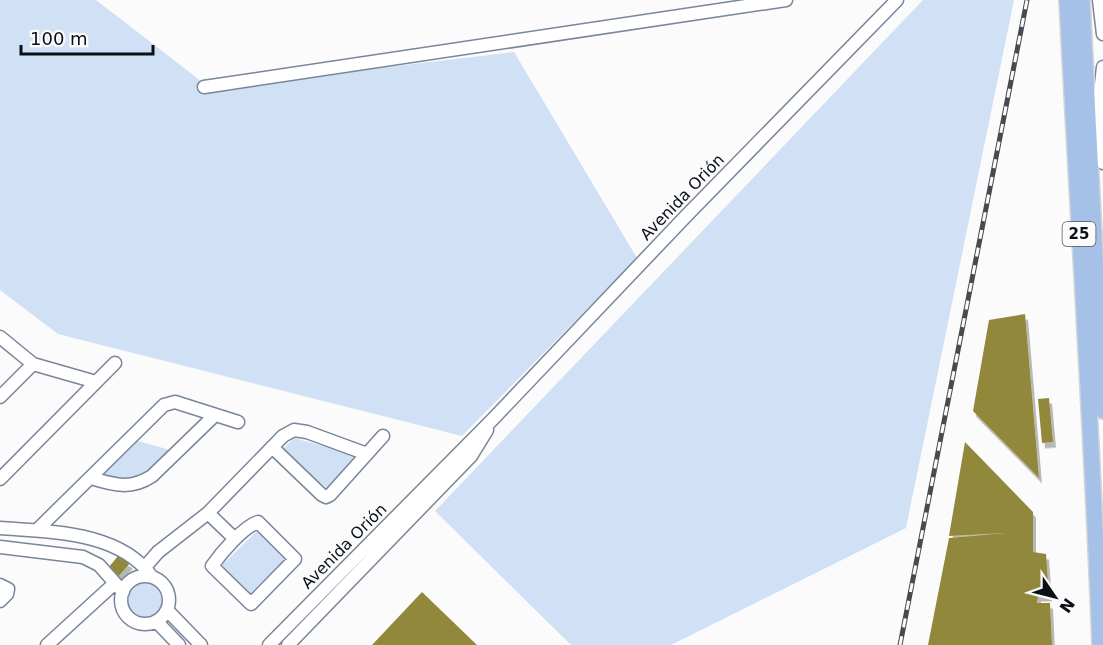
<svg xmlns="http://www.w3.org/2000/svg" width="1103" height="645" viewBox="0 0 1103 645" font-family="'DejaVu Sans',sans-serif">
	<style>
		.green { fill: #d0e0f5 }
		.building { fill: #91883b; filter: url(#shadow) }
		.lines { fill: none; stroke-linecap: round; stroke-linejoin: round }
		.minor-casing { stroke: #798699; stroke-width: 15 }
		.major-casing { stroke: #d3d4d5; stroke-width: 18 }
		.minor { stroke: #fff; stroke-width: 12 }
		.major { stroke: #a6c1e8; stroke-width: 15 }
		.rail-casing { stroke: #474b50; stroke-width: 5 }
		.rail { stroke: #fbfbfb; stroke-width: 3; stroke-dasharray: 9; stroke-linecap: butt }
		.labels { text-anchor: middle; dominant-baseline: central; stroke-width: 5; stroke-linejoin: round; paint-order: stroke }
		.shield { fill: #fbfbfb; stroke: #53565b; stroke-width: 1.5 }
		.shield-label { font-size: 15px; font-weight: bold; fill: #0b1017 }
		.street-label { font-size: 16px; fill: #0b1017; stroke: #fbfbfb }
	</style>
	<defs>
		<filter id="shadow"><feDropShadow dx="3" dy="5.5" stdDeviation="0" flood-color="#0004"/></filter>
	</defs>
	<rect width="100%" height="100%" fill="#fbfbfb"/>
	<!-- green -->
	<path class="green" d="M 0,0 L 96,0 L 210,88 L 514,52 L 637,258 L 462,436 L 58,334 L 0,290 Z
		M 923,0 L 1014,0 L 906,528 L 671,645 L 571,645 L 435,511 Z
		M 294,438 L 358,456 L 329,490 L 283,449 Z
		M 138,441 L 170,450 C 145,473 143,483 107,477 L 105,473 Z
		M 258,530 L 290,561 L 253,599 L 220,567 Z
		M127 602a19 19 0 1 1 38 0a19 19 0 1 1-38 0Z"/>
	<!-- building -->
	<path class="building" d="M 1025,314 L 1039,478 L 973,411 L 989,320 Z
		M 1049,398 L 1053,442 L 1042,443 L 1038,399 Z
		M 965,442 L 1033,512 L 1033,552 L 1046,554 L 1049,596 L 1038,596 L 1037,603 L 1050,603 L 1052,645 L 928,645 L 949,538 L 1006,533 L 949,536 Z
		M 118,556 L 130,563 L 119,576 L 109,567 Z
		M 422,592 L 477,645 L 372,645 Z"/>
	<g class="lines">
		<!-- minor casing -->
		<g class="minor-casing">
			<path id="minor" d="M 1099,0 L 1103,34
				M 1103,67 L 1099,103 L 1103,163
				M 204,87 L 786,0
				M 0,337 L 33,364 L 96,382
				M 0,397 L 33,364
				M 272,447 L 322,495 L 326,497 L 330,495 L 383,436
				M 91,478 C 114,485 131,490 152,476 L 215,415
				M 0,479 L 115,363
				M 208,513 L 235,539
				M 258,522 L 295,559 L 251,604 L 212,566 C 221,553 243,527 258,522 Z
				M 0,528 C 50,532 120,531 152,577
				M 37,530 L 164,405 L 175,402 L 238,422
				M 0,547 L 83,557 L 99,565 L 123,592
				M 145,567 L 158,552 L 208,513 L 283,436 L 294,430 L 307,432 L 367,454
				M121 600a24 24 0 1 1 48 0a24 24 0 1 1-48 0Z
				M 0,585 L 8,589 L 7,594 L 0,601
				M 167,610 L 201,645
				M 156,621 L 179,645
				M 47,645 L 115,583
				M 269,645 L 493,419 L 687,215 L 897,0
				M 288,645 L 471,456 L 487,430"/>
		</g>
		<!-- major casing -->
		<g class="major-casing">
			<path id="major" d="M 1067,0 C 1078,215 1092,430 1100,645
				M 1082,0 L 1103,411"/>
		</g>
		<!-- minor -->
		<use href="#minor" class="minor"/>
		<!-- major -->
		<use href="#major" class="major"/>
		<!-- rail casing -->
		<g class="rail-casing">
			<path id="rail" d="M 900,645 L 1027,0"/>
		</g>
		<!-- rail -->
		<use href="#rail" class="rail"/>
	</g>
	<g class="labels">
		<!-- shield labels -->
		<rect class="shield" x="1062.5" y="222" width="33" height="24" rx="4.5"/>
		<g class="shield-label">
			<text x="1079" y="234">25</text>
		</g>
		<!-- street labels -->
		<g class="street-label">
			<text transform="translate(682 197) rotate(-46)">Avenida Orión</text>
			<text transform="translate(344 546) rotate(-45)">Avenida Orión</text>
		</g>
	</g>
	<!-- north arrow -->
	<g transform="translate(1055 597) rotate(125)" stroke="#fbfbfb" stroke-width="4.5" paint-order="stroke">
	<path d="M0-4.5L10 22L0 15L-10 22Z" fill="#0b1017"/>
	<text y="-9" font-size="16" font-weight="bold" text-anchor="middle" fill="#0b1017">N</text>
	</g>
	<!-- scale -->
	<path d="M21 45v9h132v-9" fill="none" stroke="#0b1017" stroke-width="3"/>
	<text x="30" y="45" font-size="18" fill="#0b1017" stroke="#fbfbfb" stroke-width="4.5" paint-order="stroke">100 m</text>
</svg>
